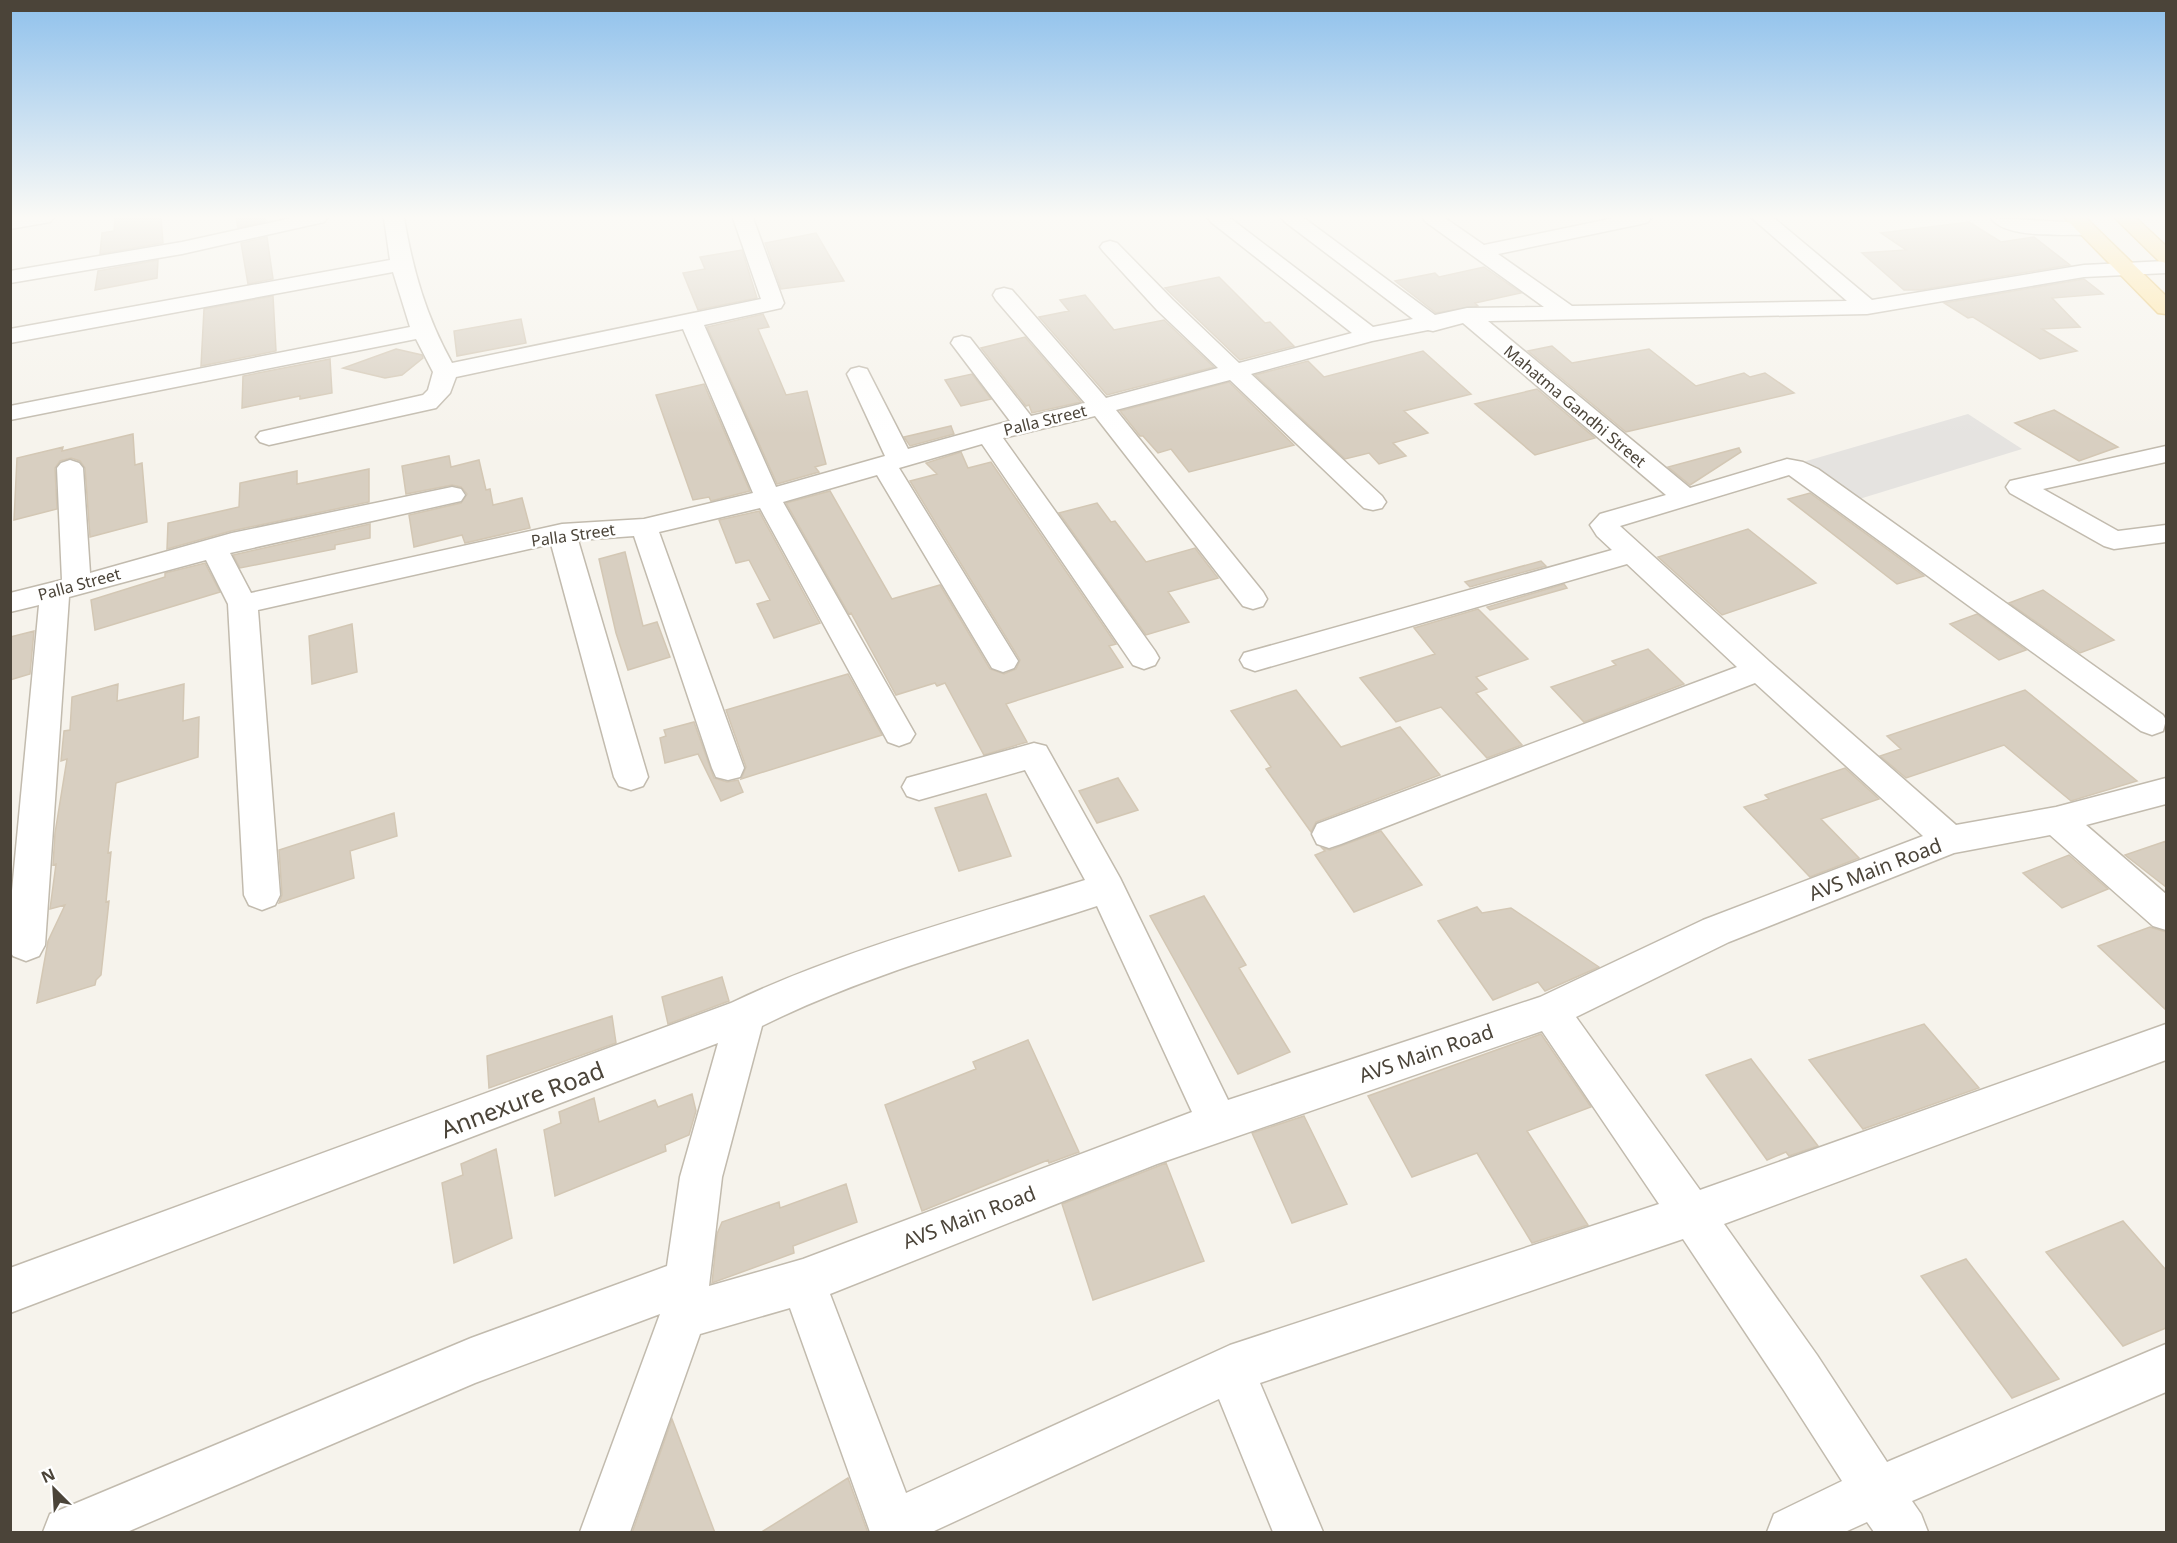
<svg xmlns="http://www.w3.org/2000/svg" width="2177" height="1543" viewBox="0 0 2177 1543" font-family="'Noto Sans',sans-serif">
	<style>
		.parking { fill: #e5e3e0 }
		.building { fill: #d8cfc1; stroke: #d3c7b4; stroke-width: 1.5 }
		.lines { fill: none; stroke-linecap: round; stroke-linejoin: round }
		.minor-casing { stroke: #c2bbae; stroke-width: 3 }
		.major-casing { stroke: #e6c16a; stroke-width: 3 }
		.minor { fill: #fff; fill-rule: evenodd }
		.major { fill: #ffe39c; fill-rule: evenodd }
		.labels { text-anchor: middle; dominant-baseline: central; stroke-width: 5; stroke-linejoin: round; paint-order: stroke }
		.far-street-label { font-size: 16px; fill: #4b4439; stroke: #fff }
		.street-label { font-size: 20px; fill: #4b4439; stroke: #fff }
		.near-street-label { font-size: 24px; fill: #4b4439; stroke: #fff }
	</style>
	<rect width="100%" height="100%" fill="#f6f3ec"/>
	<!-- parking -->
	<path class="parking" d="M 1968,414 L 2022,449 L 1856,500 L 1803,462 Z"/>
	<!-- building -->
	<path class="building" d="M 115,218 L 161,218 L 163,243 L 100,254 L 102,233 L 114,231 Z
		M 236,218 L 265,218 L 265,222 L 238,228 Z
		M 1969,222 L 2001,242 L 2034,237 L 2070,265 L 1921,290 L 1904,290 L 1862,253 L 1906,250 L 1881,233 Z
		M 816,233 L 844,281 L 781,289 L 765,243 Z
		M 267,237 L 273,279 L 248,284 L 241,243 Z
		M 742,250 L 757,298 L 698,310 L 683,273 L 705,269 L 700,257 Z
		M 158,260 L 157,278 L 95,290 L 98,271 Z
		M 1484,267 L 1521,293 L 1475,303 L 1478,306 L 1436,313 L 1395,281 L 1435,273 L 1439,277 Z
		M 1219,277 L 1265,323 L 1270,322 L 1294,346 L 1240,360 L 1165,288 Z
		M 2084,279 L 2103,294 L 2052,298 L 2080,327 L 2042,329 L 2077,351 L 2040,359 L 1973,317 L 1968,318 L 1944,303 Z
		M 1085,295 L 1114,330 L 1164,320 L 1214,367 L 1107,395 L 1039,317 L 1069,311 L 1060,300 Z
		M 273,296 L 276,351 L 201,366 L 204,309 Z
		M 763,314 L 769,327 L 758,329 L 786,395 L 807,391 L 826,464 L 815,467 L 819,472 L 777,484 L 707,327 Z
		M 521,319 L 526,343 L 457,356 L 454,331 Z
		M 1025,337 L 1081,402 L 1032,413 L 1029,405 L 1026,406 L 981,348 Z
		M 1552,346 L 1572,363 L 1649,349 L 1696,386 L 1744,373 L 1750,377 L 1765,373 L 1794,393 L 1626,432 L 1528,351 Z
		M 396,349 L 422,355 L 423,358 L 402,375 L 385,378 L 343,368 Z
		M 1423,351 L 1471,394 L 1404,411 L 1428,433 L 1393,443 L 1406,456 L 1379,464 L 1369,453 L 1345,459 L 1255,375 L 1308,361 L 1324,377 Z
		M 330,359 L 332,393 L 300,399 L 300,396 L 242,408 L 243,376 Z
		M 972,374 L 991,399 L 961,406 L 945,380 Z
		M 1229,382 L 1294,445 L 1189,472 L 1171,449 L 1158,453 L 1143,436 L 1140,436 L 1120,411 Z
		M 704,384 L 750,491 L 711,501 L 709,497 L 693,500 L 656,395 Z
		M 1537,389 L 1595,438 L 1535,455 L 1475,404 Z
		M 2054,410 L 2118,447 L 2079,461 L 2015,423 Z
		M 951,426 L 954,434 L 910,446 L 904,437 Z
		M 133,434 L 135,465 L 142,463 L 147,522 L 90,537 L 85,468 L 80,461 L 71,458 L 60,461 L 55,468 L 57,509 L 14,520 L 17,458 L 63,447 L 62,451 Z
		M 1739,448 L 1741,452 L 1690,485 L 1668,467 Z
		M 961,452 L 968,468 L 991,462 L 1116,644 L 1109,646 L 1123,667 L 1006,704 L 1027,742 L 984,755 L 945,683 L 937,686 L 935,683 L 896,695 L 851,613 L 849,614 L 786,503 L 830,491 L 892,599 L 940,585 L 990,669 L 1004,674 L 1016,669 L 1020,660 L 910,481 L 937,474 L 926,463 Z
		M 449,456 L 451,467 L 479,460 L 486,490 L 490,489 L 493,505 L 522,498 L 530,528 L 465,543 L 462,535 L 414,547 L 409,515 L 461,503 L 467,494 L 461,487 L 452,485 L 406,494 L 402,466 Z
		M 369,469 L 369,502 L 231,531 L 167,549 L 168,523 L 239,507 L 240,483 L 297,471 L 297,484 Z
		M 1810,493 L 1924,576 L 1897,584 L 1788,499 Z
		M 1097,503 L 1111,522 L 1115,521 L 1146,562 L 1195,548 L 1218,578 L 1168,592 L 1189,622 L 1146,635 L 1059,513 Z
		M 759,511 L 820,623 L 774,638 L 757,604 L 770,600 L 749,560 L 736,563 L 719,520 Z
		M 370,524 L 370,538 L 335,545 L 335,549 L 240,568 L 233,555 Z
		M 1748,529 L 1816,583 L 1722,615 L 1658,557 Z
		M 625,552 L 643,626 L 657,622 L 670,657 L 628,670 L 616,633 L 599,559 Z
		M 1541,561 L 1546,566 L 1470,587 L 1465,582 Z
		M 205,563 L 220,592 L 95,630 L 91,600 L 165,577 L 165,573 Z
		M 1564,584 L 1567,588 L 1490,610 L 1487,607 Z
		M 2043,590 L 2083,618 L 2114,640 L 2080,653 L 2009,603 Z
		M 1478,609 L 1528,659 L 1476,677 L 1487,689 L 1476,693 L 1522,745 L 1487,758 L 1441,707 L 1396,722 L 1360,678 L 1435,654 L 1414,628 Z
		M 1977,614 L 2026,650 L 1999,660 L 1950,624 Z
		M 352,624 L 357,672 L 312,684 L 309,636 Z
		M 34,631 L 30,674 L 10,680 L 10,637 Z
		M 1648,649 L 1684,684 L 1584,722 L 1551,687 L 1616,665 L 1612,661 Z
		M 848,674 L 882,735 L 741,779 L 746,767 L 726,710 Z
		M 118,684 L 117,701 L 184,684 L 183,721 L 199,717 L 198,757 L 116,783 L 108,853 L 111,852 L 106,902 L 109,901 L 101,975 L 96,980 L 95,985 L 37,1003 L 48,941 L 65,905 L 50,909 L 56,864 L 53,865 L 55,833 L 67,759 L 61,761 L 64,731 L 70,730 L 72,697 Z
		M 1296,690 L 1341,747 L 1400,727 L 1440,775 L 1316,822 L 1311,832 L 1266,769 L 1271,767 L 1231,711 Z
		M 2025,690 L 2137,781 L 2071,801 L 2004,745 L 1906,778 L 1880,756 L 1901,749 L 1887,736 Z
		M 694,722 L 714,778 L 727,782 L 738,780 L 743,792 L 721,801 L 698,754 L 665,763 L 660,738 L 666,736 L 664,730 Z
		M 1845,768 L 1879,799 L 1821,819 L 1859,858 L 1810,877 L 1744,807 L 1769,799 L 1765,795 Z
		M 1118,778 L 1138,810 L 1097,823 L 1079,791 Z
		M 986,794 L 1011,856 L 959,871 L 935,808 Z
		M 394,813 L 397,836 L 350,851 L 354,878 L 279,903 L 282,895 L 279,850 Z
		M 1381,831 L 1422,885 L 1354,912 L 1315,855 L 1325,851 L 1322,848 L 1330,850 Z
		M 2166,841 L 2166,887 L 2125,855 Z
		M 2069,855 L 2108,889 L 2062,908 L 2023,873 Z
		M 1204,896 L 1246,965 L 1239,968 L 1290,1052 L 1238,1074 L 1150,916 Z
		M 1477,907 L 1482,913 L 1511,908 L 1599,967 L 1545,991 L 1538,982 L 1493,1000 L 1438,921 Z
		M 2150,927 L 2166,932 L 2166,1010 L 2098,946 Z
		M 722,977 L 729,1001 L 668,1024 L 662,997 Z
		M 612,1016 L 616,1043 L 489,1088 L 487,1056 Z
		M 1924,1024 L 1979,1088 L 1863,1129 L 1809,1060 Z
		M 1541,1034 L 1591,1107 L 1527,1131 L 1588,1225 L 1532,1243 L 1477,1153 L 1412,1177 L 1368,1096 Z
		M 1028,1040 L 1079,1152 L 1049,1163 L 1048,1160 L 922,1211 L 885,1105 L 976,1069 L 973,1062 Z
		M 1751,1059 L 1818,1146 L 1789,1156 L 1786,1152 L 1767,1160 L 1706,1075 Z
		M 692,1094 L 696,1111 L 689,1135 L 665,1145 L 666,1151 L 555,1196 L 544,1130 L 561,1123 L 559,1112 L 594,1098 L 599,1122 L 655,1100 L 658,1107 Z
		M 1304,1116 L 1347,1204 L 1292,1223 L 1252,1133 Z
		M 496,1149 L 512,1238 L 454,1263 L 442,1183 L 463,1175 L 461,1164 Z
		M 1166,1163 L 1204,1261 L 1093,1300 L 1062,1204 Z
		M 846,1184 L 857,1222 L 793,1246 L 794,1253 L 712,1283 L 717,1234 L 722,1222 L 779,1202 L 780,1208 Z
		M 2123,1221 L 2166,1270 L 2166,1328 L 2123,1346 L 2046,1252 Z
		M 1966,1259 L 2059,1379 L 2012,1398 L 1921,1276 Z
		M 672,1419 L 715,1533 L 632,1533 Z
		M 848,1478 L 868,1533 L 760,1533 Z"/>
	<g class="lines">
		<!-- minor casing -->
		<g class="minor-casing">
			<path id="minor" d="M 10,218 L 53,218 L 50,222 L 10,229 Z
				M 292,218 L 327,218 L 324,222 L 182,254 L 10,283 L 10,271 L 182,242 Z
				M 384,218 L 404,218 C 413,271 426,316 452,363 L 761,299 L 733,218 L 753,218 L 784,303 L 781,308 L 704,325 L 776,487 L 885,456 L 847,374 L 851,369 L 859,367 L 867,369 L 908,449 L 1010,421 L 951,343 L 954,338 L 962,336 L 970,338 L 1031,416 L 1085,403 L 996,300 L 993,295 L 996,290 L 1004,288 L 1012,290 L 1106,398 L 1218,368 L 1157,310 L 1103,251 L 1100,247 L 1103,243 L 1110,241 L 1117,243 L 1173,300 L 1239,363 L 1352,333 L 1211,222 L 1208,218 L 1230,218 L 1373,327 L 1413,319 L 1285,222 L 1282,218 L 1304,218 L 1435,315 L 1467,308 L 1544,307 L 1426,222 L 1423,218 L 1445,218 L 1484,245 L 1614,218 L 1651,218 L 1648,222 L 1641,224 L 1498,254 L 1572,306 L 1847,301 L 1752,218 L 1774,218 L 1872,300 L 2084,265 L 2166,261 L 2166,273 L 2084,277 L 1867,314 L 1488,321 L 1690,488 L 1787,459 L 1803,462 L 1818,469 L 2163,715 L 2166,720 L 2163,731 L 2152,735 L 2141,731 L 1789,475 L 1620,526 L 1770,662 L 1956,825 L 2056,807 L 2166,778 L 2166,804 L 2086,825 L 2166,894 L 2166,930 L 2153,926 L 2050,835 L 1954,853 L 1729,942 L 1576,1017 L 1700,1190 L 2166,1024 L 2166,1060 L 1724,1224 L 1817,1355 L 1887,1462 L 2166,1344 L 2166,1392 L 1912,1501 L 1921,1514 L 1928,1532 L 1874,1532 L 1867,1522 L 1845,1532 L 1767,1532 L 1774,1514 L 1842,1481 L 1783,1389 L 1683,1239 L 1260,1383 L 1323,1532 L 1273,1532 L 1219,1399 L 932,1532 L 870,1532 L 790,1308 L 700,1334 L 630,1532 L 580,1532 L 660,1314 L 475,1383 L 127,1532 L 43,1532 L 50,1514 L 471,1338 L 667,1266 L 680,1177 L 718,1043 L 10,1313 L 10,1268 L 731,1003 C 842,950 967,917 1085,880 L 1025,770 L 919,800 L 907,796 L 902,787 L 907,778 L 1034,743 L 1046,746 L 1120,878 L 1228,1100 L 1540,997 L 1703,920 L 1923,836 L 1755,683 L 1341,844 L 1329,848 L 1317,844 L 1312,834 L 1317,824 L 1737,667 L 1627,564 L 1255,671 L 1244,667 L 1240,660 L 1244,653 L 1612,550 L 1597,536 L 1590,525 L 1600,514 L 1666,495 L 1463,323 L 1433,331 L 1428,330 L 1372,341 L 1251,374 L 1382,496 L 1386,502 L 1382,508 L 1373,510 L 1364,508 L 1230,380 L 1116,410 L 1263,592 L 1267,599 L 1263,606 L 1253,609 L 1243,606 L 1095,416 L 1003,438 L 1155,651 L 1159,658 L 1155,665 L 1144,669 L 1133,665 L 982,444 L 899,468 L 1018,661 L 1014,668 L 1003,672 L 992,668 L 877,475 L 783,502 L 915,734 L 910,742 L 899,746 L 888,742 L 760,508 L 659,532 L 744,768 L 740,777 L 728,780 L 716,777 L 712,768 L 634,536 L 578,540 L 648,777 L 643,786 L 631,790 L 619,786 L 614,777 L 551,544 L 258,610 L 280,895 L 275,905 L 262,910 L 249,905 L 244,895 L 228,604 L 206,560 L 69,597 L 45,945 L 39,956 L 26,961 L 13,956 L 10,951 L 10,912 L 39,605 L 10,612 L 10,593 L 62,580 L 57,468 L 61,463 L 70,460 L 79,463 L 83,468 L 90,573 L 232,533 L 452,487 L 461,489 L 465,495 L 461,501 L 452,503 L 230,553 L 251,593 L 562,524 L 644,519 L 753,493 L 683,329 L 456,377 L 450,393 L 436,408 L 269,445 L 260,442 L 256,437 L 260,432 L 423,395 L 428,390 L 433,372 L 416,339 L 10,420 L 10,406 L 410,327 L 393,272 L 10,343 L 10,329 L 390,260 ZM 1097,906 L 1192,1112 L 803,1259 L 709,1286 L 722,1177 L 762,1026 C 866,974 987,942 1097,906 ZM 1542,1031 L 1659,1204 L 1230,1345 L 906,1493 L 830,1294 L 1157,1164 Z
				M 1991,218 L 2086,223 L 2093,225 L 2096,229 L 2093,233 L 2086,235 C 2063,234 2005,239 1991,218 Z
				M 2166,446 L 2166,462 L 2043,489 L 2118,531 L 2166,525 L 2166,542 L 2114,549 L 2104,546 L 2010,493 L 2006,487 L 2010,481 Z"/>
		</g>
		<!-- major casing -->
		<g class="major-casing">
			<path id="major" d="M 2065,218 L 2086,218 L 2166,296 L 2166,314 L 2158,313 Z
				M 2115,218 L 2136,218 L 2166,246 L 2166,263 L 2159,261 Z"/>
		</g>
		<!-- minor -->
		<use href="#minor" class="minor"/>
		<!-- major -->
		<use href="#major" class="major"/>
	</g>
	<!-- sky -->
	<linearGradient id="sky" x2="0" y2="1"><stop stop-color="#8fc1ec"/><stop offset="0.5" stop-color="#fbfaf6"/><stop offset="1" stop-color="#fbfaf6" stop-opacity="0"/></linearGradient>
	<rect width="2177" height="434" fill="url(#sky)"/>
	<g class="labels">
		<!-- far-street labels -->
		<g class="far-street-label">
			<text transform="translate(1575 406) rotate(40)">Mahatma Gandhi Street</text>
			<text transform="translate(1045 420) rotate(-14)">Palla Street</text>
			<text transform="translate(573 535) rotate(-8)">Palla Street</text>
			<text transform="translate(79 584) rotate(-15)">Palla Street</text>
		</g>
		<!-- street labels -->
		<g class="street-label">
			<text transform="translate(1875 869) rotate(-21)">AVS Main Road</text>
			<text transform="translate(1426 1053) rotate(-19)">AVS Main Road</text>
			<text transform="translate(969 1217) rotate(-21)">AVS Main Road</text>
		</g>
		<!-- near-street labels -->
		<g class="near-street-label">
			<text transform="translate(522 1099) rotate(-21)">Annexure Road</text>
		</g>
	</g>
	<!-- border -->
	<rect width="2177" height="1543" fill="none" stroke="#4b4439" stroke-width="24"/>
	<!-- north arrow -->
	<g transform="translate(54 1489) rotate(336)" stroke="#ffffff" stroke-width="4.5" paint-order="stroke">
	<path d="M0-4.5L10 22L0 15L-10 22Z" fill="#4b4439"/>
	<text y="-9" font-size="16" font-weight="bold" text-anchor="middle" fill="#4b4439">N</text>
	</g>
</svg>
